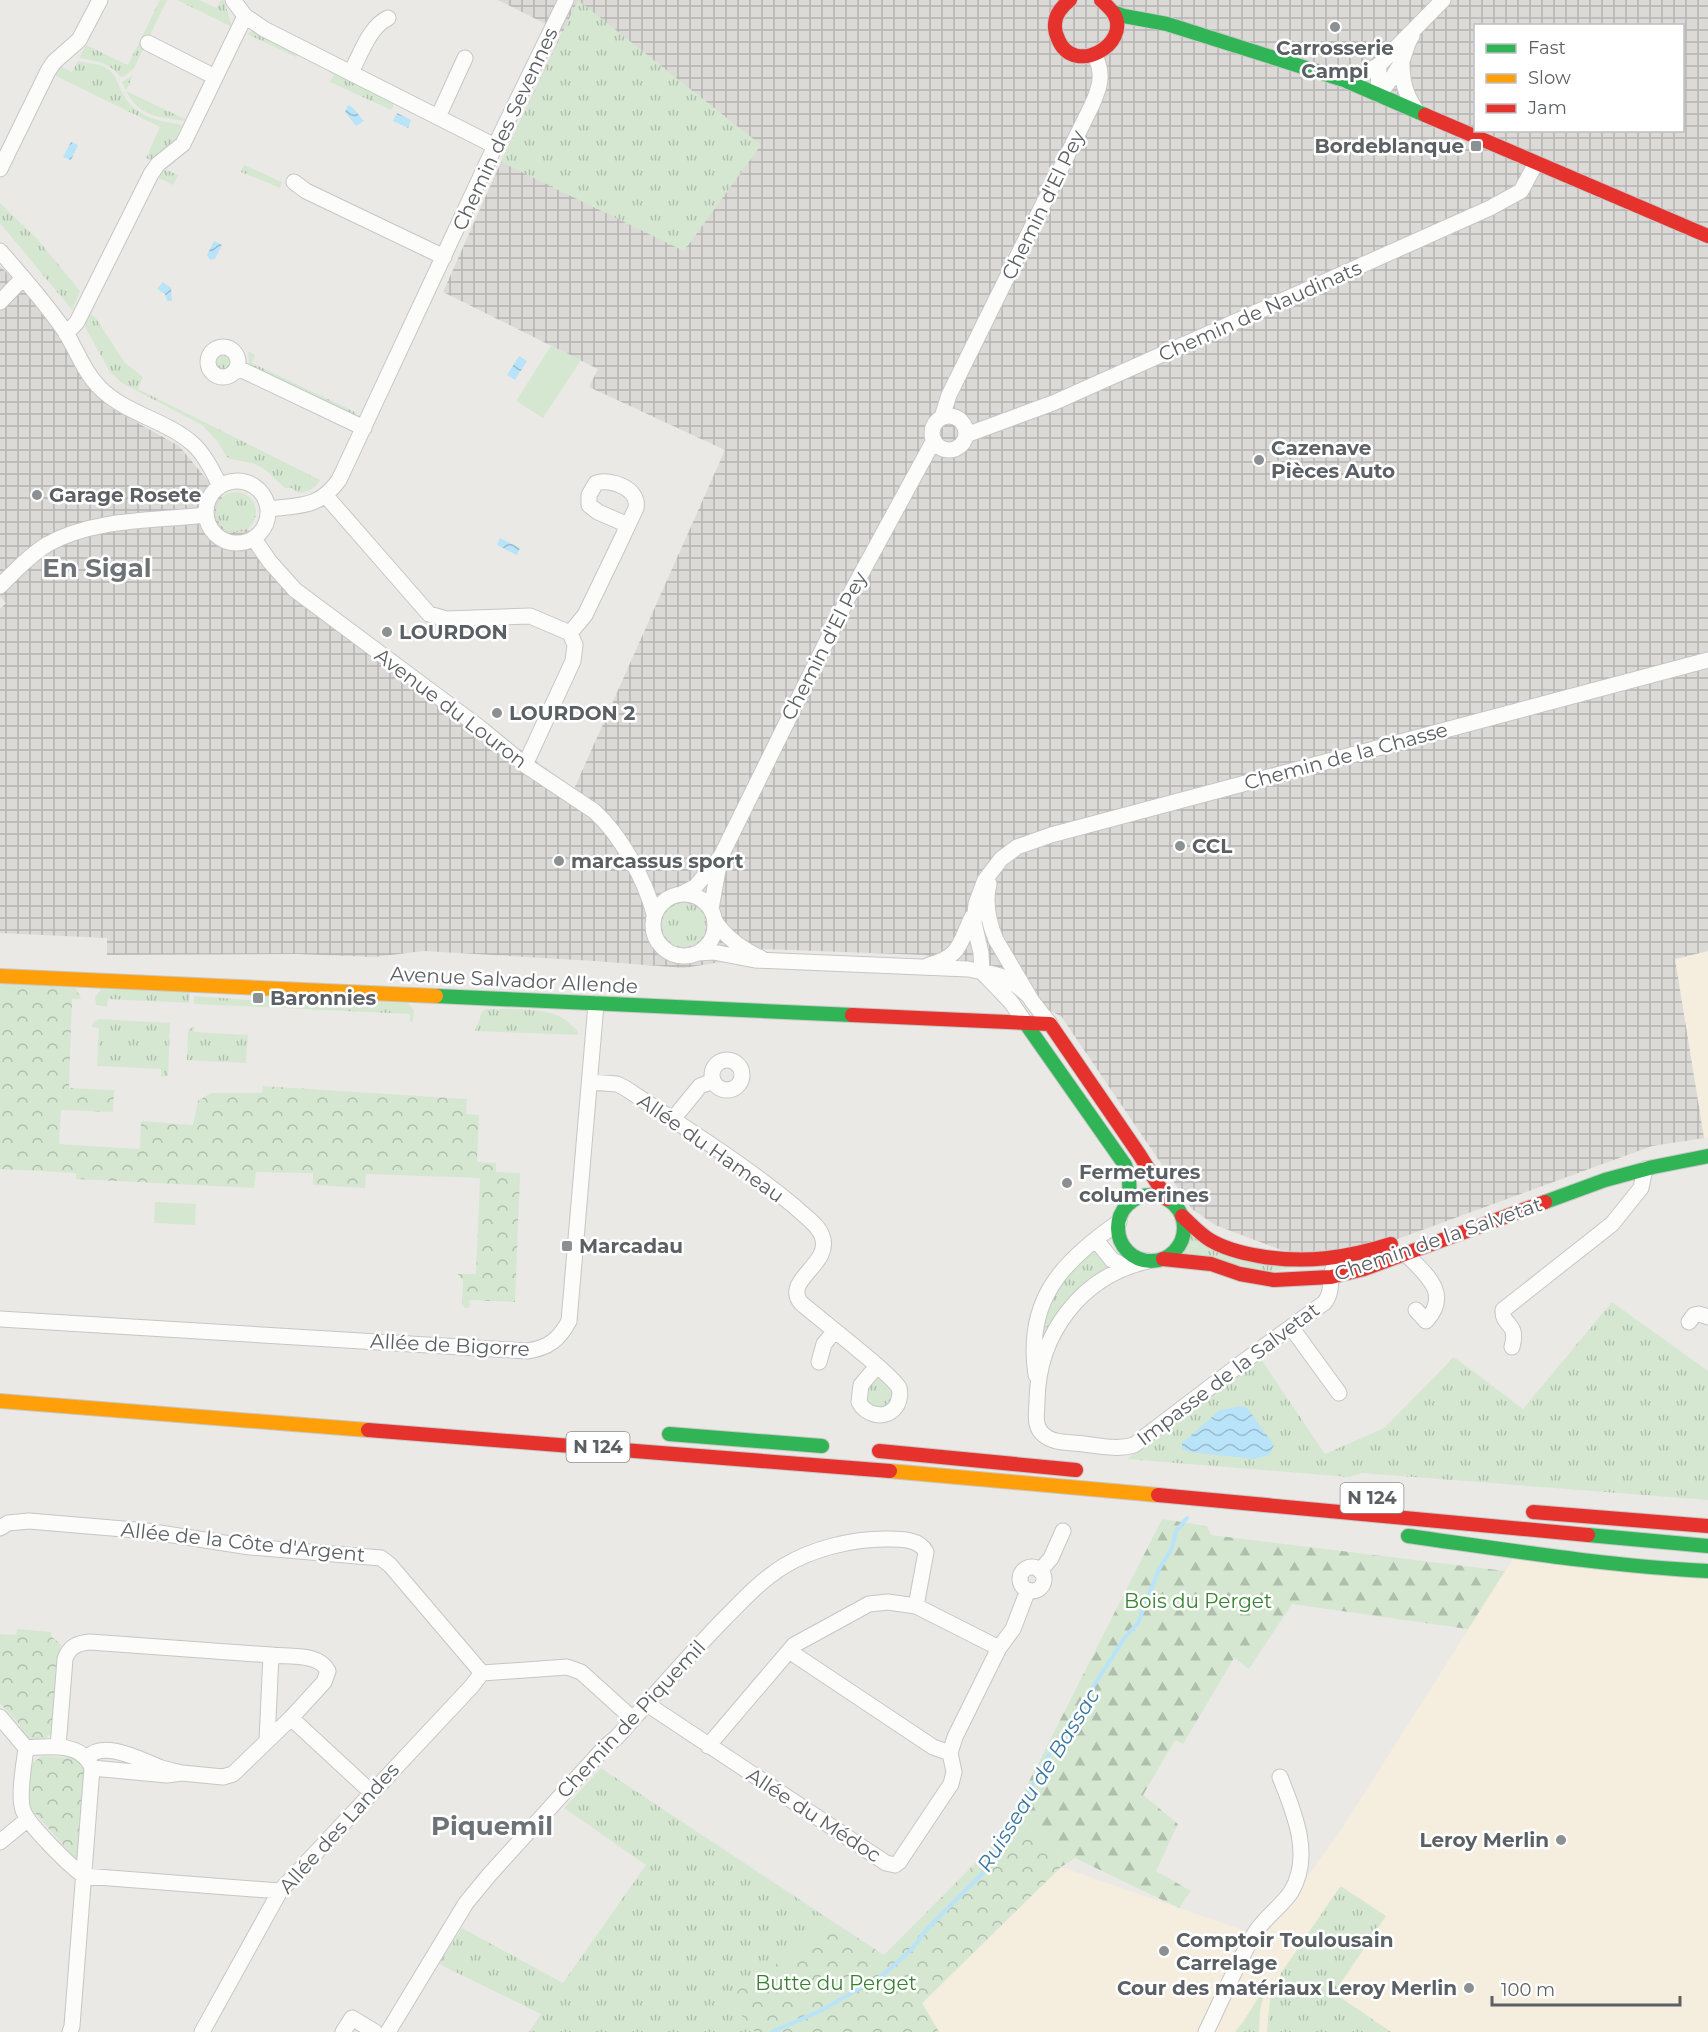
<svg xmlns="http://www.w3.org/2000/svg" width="1708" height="2032" viewBox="0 0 1708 2032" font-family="Montserrat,sans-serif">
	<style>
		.commercial { fill: #f5edde }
		.industrial { fill: url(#industrial-grid); fill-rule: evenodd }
		.grass { fill: url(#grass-tufts) }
		.forest { fill: url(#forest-firs) }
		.park { fill: url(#park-crowns) }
		.pitch { fill: #d5e7d1 }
		.water { fill: url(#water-waves) }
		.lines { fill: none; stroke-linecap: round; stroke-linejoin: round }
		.stream { stroke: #b8e3f8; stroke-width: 4 }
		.street-casing { stroke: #c6c6c7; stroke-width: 17 }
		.fast-casing { stroke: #c7c8c8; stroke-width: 16 }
		.slow-casing { stroke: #c7c8c8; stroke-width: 16 }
		.jam-casing { stroke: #c7c8c8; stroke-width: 16 }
		.street { stroke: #fcfcfb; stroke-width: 15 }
		.fast { stroke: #30b455; stroke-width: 14 }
		.slow { stroke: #ff9f0a; stroke-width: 14 }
		.jam { stroke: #e5322d; stroke-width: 14 }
		.poi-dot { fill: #8d9092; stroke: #fff; stroke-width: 2 }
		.labels { text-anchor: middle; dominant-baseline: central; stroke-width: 5; stroke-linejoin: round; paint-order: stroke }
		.shield { fill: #fff; stroke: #8c9092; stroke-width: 1.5 }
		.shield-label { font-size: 18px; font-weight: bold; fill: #5b6064 }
		.poi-label { font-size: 20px; font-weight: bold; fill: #5b6064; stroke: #fff; text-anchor: start }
		.street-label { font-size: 20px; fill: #5b6064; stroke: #fff }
		.park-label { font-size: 20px; fill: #398233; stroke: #fff }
		.water-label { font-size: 21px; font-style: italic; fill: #3977a0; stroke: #fff }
		.district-label { font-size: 26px; font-weight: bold; fill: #6c7276; stroke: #fff }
	</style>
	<defs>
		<pattern id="industrial-grid" width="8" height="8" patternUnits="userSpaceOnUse" patternTransform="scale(1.5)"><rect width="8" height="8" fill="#dcdad7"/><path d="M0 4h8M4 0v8" fill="none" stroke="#b5b4b2"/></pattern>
		<pattern id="grass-tufts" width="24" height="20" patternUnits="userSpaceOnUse" patternTransform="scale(1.5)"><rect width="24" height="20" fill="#d5e7d1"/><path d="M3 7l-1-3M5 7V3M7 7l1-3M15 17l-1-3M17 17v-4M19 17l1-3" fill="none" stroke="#b0bfad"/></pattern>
		<pattern id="forest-firs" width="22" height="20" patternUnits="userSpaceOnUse" patternTransform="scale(1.5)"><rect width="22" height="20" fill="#d5e7d1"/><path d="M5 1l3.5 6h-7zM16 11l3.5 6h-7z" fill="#b0bfad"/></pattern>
		<pattern id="park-crowns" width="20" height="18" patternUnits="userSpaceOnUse" patternTransform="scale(1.5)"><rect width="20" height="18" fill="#d5e7d1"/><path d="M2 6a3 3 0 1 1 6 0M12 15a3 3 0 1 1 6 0" fill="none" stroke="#b0bfad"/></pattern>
		<pattern id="water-waves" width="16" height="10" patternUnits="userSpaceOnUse" patternTransform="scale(1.5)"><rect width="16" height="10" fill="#b8e3f8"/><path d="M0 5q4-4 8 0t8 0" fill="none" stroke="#9bc"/></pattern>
	</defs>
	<rect width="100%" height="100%" fill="#ebe9e6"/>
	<!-- commercial -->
	<path class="commercial" d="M 1708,951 L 1708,1138 L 1704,1138 L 1675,959 Z
		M 1520,1548 L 1708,1569 L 1708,2032 L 939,2032 L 922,2004 L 1061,1867 L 1263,1937 L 1341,1830 Z"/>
	<!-- industrial -->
	<path class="industrial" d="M 498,0 L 1708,0 L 1708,951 L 1675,959 L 1704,1138 L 1652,1146 L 1384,1244 L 1303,1258 L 1215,1225 L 1192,1209 L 1061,1016 L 925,955 L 762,949 L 721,962 L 684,968 L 595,961 L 424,951 L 374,957 L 296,954 L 107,955 L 107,938 L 0,933 L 0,609 L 6,603 L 0,597 L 0,266 L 43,309 L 94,392 L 109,407 L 179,446 L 278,565 L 302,590 L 574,789 L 725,450 L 589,387 L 598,369 L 443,292 L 501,162 L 562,32 ZM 1476,26 L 1682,26 L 1682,130 L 1476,130 Z"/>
	<!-- grass -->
	<path class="grass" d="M 160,0 L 167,0 L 134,68 L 125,76 L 120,77 C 110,62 96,61 79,58 L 86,45 L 128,65 Z
		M 177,0 L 199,0 L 217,8 L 221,0 L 224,0 L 231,24 L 230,26 Z
		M 578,0 L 761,145 L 684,251 L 501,162 Z
		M 252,31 L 298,53 L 296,57 L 247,34 Z
		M 78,61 C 88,64 101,63 109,70 C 117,76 118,86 123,94 C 136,118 157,120 182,125 L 178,133 L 181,134 L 176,143 L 153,161 L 146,158 L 160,127 L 54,75 L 60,66 L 72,72 Z
		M 330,69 L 417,112 L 415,115 L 394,104 L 391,110 L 330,82 L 334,74 L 329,72 Z
		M 133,75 L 126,91 L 185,119 L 184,121 C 152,116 135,115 122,82 Z
		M 244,165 L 282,182 L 280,188 L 241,172 Z
		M 164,169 L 178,175 L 173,185 L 157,177 Z
		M 0,203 L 38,240 L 80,291 L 72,310 L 0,223 Z
		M 90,314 L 95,317 L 125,363 L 143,377 L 138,389 L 320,480 C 315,489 308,492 298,493 L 292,488 L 285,488 L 263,468 L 252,463 L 230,459 L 226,456 L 217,441 L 202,425 L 122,383 L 110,372 L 84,325 Z
		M 248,351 L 255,355 L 252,363 L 357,413 L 355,418 L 249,365 Z
		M212 362a11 11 0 1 1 22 0a11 11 0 1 1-22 0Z
		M216 512a20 20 0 1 1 40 0a20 20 0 1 1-40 0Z
		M662 925a22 22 0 1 1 44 0a22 22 0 1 1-44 0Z
		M 101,989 L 190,991 L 189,1003 L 108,999 L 107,1007 L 96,1005 L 95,997 Z
		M 264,995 L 408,1003 L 414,1011 L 413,1020 L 410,1022 L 410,1014 L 194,1004 L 194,996 L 263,1001 Z
		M 486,1009 C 512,1010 552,1005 570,1024 C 575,1029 578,1029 578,1035 L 475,1031 L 482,1012 Z
		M 99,1019 L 170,1023 L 168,1076 L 161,1077 L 161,1069 L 97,1066 L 99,1028 L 91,1027 L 94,1021 Z
		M 194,1026 L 194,1032 L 248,1035 L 246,1063 L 187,1060 L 188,1031 Z
		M 1189,1234 L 1298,1266 L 1272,1272 L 1180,1253 Z
		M 1096,1248 L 1112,1266 C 1080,1281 1064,1308 1045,1337 L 1042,1338 L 1040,1333 L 1051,1297 L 1070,1272 Z
		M 1612,1302 L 1708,1371 L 1708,1500 L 1362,1473 L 1349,1477 L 1127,1459 L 1259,1356 L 1325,1454 L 1384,1428 L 1454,1357 L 1523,1409 Z
		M 877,1375 L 889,1384 L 894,1395 L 886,1409 L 869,1407 L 862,1394 Z
		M 601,1768 L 835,1923 L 727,1998 L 755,2032 L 529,2032 L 541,2014 L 439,1964 L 462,1928 L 563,1983 L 646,1865 L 564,1808 Z
		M 1342,1887 L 1386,1916 L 1334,1993 L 1391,2032 L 1267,2032 L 1270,1999 L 1281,1973 L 1339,1888 Z
		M 1266,1986 L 1260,2010 L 1259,2032 L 1235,2032 L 1243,2022 Z"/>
	<!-- forest -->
	<path class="forest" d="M 1162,1519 L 1207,1526 L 1211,1535 L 1505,1571 L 1468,1629 L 1292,1604 L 1249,1669 L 1234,1658 L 1183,1744 L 1175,1740 L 1143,1795 L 1178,1824 L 1156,1871 L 1191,1891 L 1179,1908 L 1075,1858 L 1061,1867 L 1058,1851 L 1012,1815 Z"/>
	<!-- park -->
	<path class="park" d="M 0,982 L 76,988 L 81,999 L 72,999 L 69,1088 L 114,1090 L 113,1112 L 61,1110 L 59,1144 L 140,1149 L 141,1121 L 193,1125 L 198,1101 L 211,1093 L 262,1093 L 263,1086 L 467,1099 L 466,1114 L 479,1115 L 477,1162 L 496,1163 L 496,1172 L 520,1173 L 515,1302 L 470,1300 L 469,1308 L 465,1308 L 462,1303 L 463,1280 L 457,1274 L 476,1274 L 480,1178 L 366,1174 L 365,1188 L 313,1185 L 313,1173 L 256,1172 L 254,1188 L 76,1179 L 76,1173 L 0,1169 Z
		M 17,1629 L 51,1632 L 51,1636 L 61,1645 L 60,1661 L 56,1665 L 52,1720 L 56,1724 C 52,1737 45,1740 32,1741 L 19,1730 L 20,1725 L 0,1703 L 0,1634 L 16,1635 Z
		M 43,1756 L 74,1758 L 85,1768 L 82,1814 L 77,1853 L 81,1857 L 80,1862 L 71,1859 L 72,1855 L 35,1813 L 30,1811 C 23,1795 25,1762 43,1756 Z
		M 1012,1815 L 1058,1851 L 1061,1867 L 922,2003 L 939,2032 L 755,2032 L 727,1998 L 835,1923 L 884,1955 L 1001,1837 Z"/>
	<!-- pitch -->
	<path class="pitch" d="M 551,346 L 581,360 L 543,418 L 516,401 Z
		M 155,1202 L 196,1204 L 195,1225 L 154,1223 Z"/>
	<!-- water -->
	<path class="water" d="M 348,105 L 352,107 L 364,121 L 356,126 L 345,112 Z
		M 397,113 L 411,120 L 408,128 L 393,121 Z
		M 71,142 L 78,145 L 71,160 L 63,157 Z
		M 214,241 L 222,245 L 215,259 L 210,260 L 207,255 Z
		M 163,282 L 171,288 L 172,301 L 167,301 L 165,294 L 157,289 Z
		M 519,356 L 527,361 L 515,380 L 507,375 Z
		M 500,538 L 520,548 L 517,555 L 497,545 Z
		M 1240,1406 L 1247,1408 L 1274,1445 L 1269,1455 L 1254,1459 L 1189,1452 L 1182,1449 L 1182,1443 L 1220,1410 Z"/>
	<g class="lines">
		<!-- stream -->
		<path class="stream" d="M 772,2032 L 822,2010 L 883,1975 L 911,1950 L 927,1929 L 981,1875 L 1005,1840 L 1045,1761 L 1126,1636 L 1138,1623 L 1159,1569 L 1172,1548 L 1176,1531 L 1187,1518"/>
		<!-- street casing -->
		<g class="street-casing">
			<path id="street" d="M 233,0 L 245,16 L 264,29 L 495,146
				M 148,43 L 215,77
				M 1402,62 C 1402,81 1405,94 1416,110
				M 351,72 C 361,54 369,27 388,18
				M 1344,80 L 1361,75 L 1379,65
				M 1378,94 L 1379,65 L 1443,0
				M 1378,94 C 1388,84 1398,71 1403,58 C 1406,50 1407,43 1412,36
				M 438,117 L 465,58
				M 0,169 L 48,71 L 54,62 L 79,40 L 100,0
				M 294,182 L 306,191 L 444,257
				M 0,251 C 23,278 47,304 66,333 C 77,351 84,372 100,388 C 126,414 166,420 193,444 C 205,455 213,472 220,486
				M 0,302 L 23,278
				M 66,334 L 77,322 L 151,174 L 158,164 L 183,144 L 245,16
				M208 362a15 15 0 1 1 30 0a15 15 0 1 1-30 0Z
				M 238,368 L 364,428
				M932 433a17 17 0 1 1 34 0a17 17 0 1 1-34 0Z
				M 942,417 L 949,395 L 1092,105 C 1100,87 1104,74 1095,56
				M 966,435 L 1053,403 L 1490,208 L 1521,191 L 1536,163
				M206 512a31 31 0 1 1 62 0a31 31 0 1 1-62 0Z
				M 326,496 L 429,614 L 446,619 L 530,616 L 570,633 L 575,645 L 573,661 L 525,765
				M 269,509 C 301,505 319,508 339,480 L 495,146 L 566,0
				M 254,539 L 270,562 L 295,590 L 479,727 L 525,765 L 594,811 C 620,834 645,879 654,914
				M 0,586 C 15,571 30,555 48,544 C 95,518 155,521 206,515
				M 570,633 L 585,615 L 623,536 L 636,508 C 640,489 611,478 596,483 L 589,495 L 589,505 L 598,512 L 628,525
				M 989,884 C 984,903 989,923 996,940 L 1032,1001 L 1050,1024
				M 683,893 L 695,887 L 721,856 L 848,598 L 934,440
				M653 925a31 31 0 1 1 62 0a31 31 0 1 1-62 0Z
				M 711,909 L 720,859
				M 715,921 C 726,938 742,949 761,958
				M 698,953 L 713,952 L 755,960 L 968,969 C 999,975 1003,973 1028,995
				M 929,965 C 962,956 959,943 972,917
				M 1026,1024 L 1011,1002 L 982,972 L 981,953 L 974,923 L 976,904 L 985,880 L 1001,859 L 1017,847 L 1051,835 L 1708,660
				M712 1075a15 15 0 1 1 30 0a15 15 0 1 1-30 0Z
				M 590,1082 L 617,1084 L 625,1088 C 682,1126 741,1162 794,1206 C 803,1215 818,1224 822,1236 C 833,1264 782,1280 801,1303 C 816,1316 894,1376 899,1388 C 901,1394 899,1404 894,1409 C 883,1420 865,1414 859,1402 L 861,1385 L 877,1366
				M 673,1119 L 700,1086 L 713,1081
				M 1096,1240 L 1112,1260 L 1126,1267
				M 1405,1253 C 1425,1274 1452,1293 1426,1321 L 1416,1310
				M 1148,1261 C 1081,1276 1038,1334 1037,1401 C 1037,1412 1033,1427 1044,1435 C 1054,1444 1071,1442 1084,1444 C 1100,1446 1118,1450 1134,1445 L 1243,1362 L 1324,1303 C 1333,1293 1329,1281 1333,1269
				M 0,1319 L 527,1351 C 548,1348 559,1340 569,1321 L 596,1004
				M 1689,1322 L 1694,1315 L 1699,1314 L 1708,1317
				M 1291,1327 L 1339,1393
				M 1512,1347 C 1519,1322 1502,1327 1503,1310 L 1612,1224 L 1641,1188 L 1645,1169
				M 819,1362 L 824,1344 L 834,1332
				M 1036,1375 C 1025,1301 1061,1262 1119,1222
				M 0,1528 L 8,1523 L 29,1521 L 147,1531 L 250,1547 L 381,1558 L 390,1565 L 482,1673
				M1020 1579a12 12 0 1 1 24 0a12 12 0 1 1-24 0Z
				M 1040,1571 L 1051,1558 L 1063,1531
				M 789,1651 L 933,1747 L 950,1753
				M 482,1673 L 567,1667 L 581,1672 L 633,1719
				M 647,1704 L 886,1863 L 895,1865 L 899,1862 L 951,1784 L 954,1772 L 950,1753 L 955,1737 L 999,1648 L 1013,1629 L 1028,1590
				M 0,1717 L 26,1748 C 49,1746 82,1742 92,1768 L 72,2026 L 70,2032
				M 267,1740 L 271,1655 C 289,1657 319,1653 328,1671 L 324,1682 L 291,1718
				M 708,1746 L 794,1645 L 869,1604 L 888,1602 L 916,1606 L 999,1648
				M 58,1747 L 65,1659 C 69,1647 77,1643 90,1642 L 271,1655
				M 26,1748 C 24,1765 18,1795 23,1810 C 27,1824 71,1867 84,1876 L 280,1891
				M 87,1758 C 103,1739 141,1760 159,1767 C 166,1770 174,1771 182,1773 L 167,1775 L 92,1768
				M 182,1773 L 223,1777 L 233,1774 L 291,1718 L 371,1792
				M 0,1842 L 28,1819
				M 202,2032 L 280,1891 L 471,1687 L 482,1673
				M 343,2032 L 352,2018 L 375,2032
				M 388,2032 L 466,1903 L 490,1874 L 605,1747 L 617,1737 C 653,1697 688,1656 725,1618 C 743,1600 761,1580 784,1566 C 812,1549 851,1539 885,1539 C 898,1539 919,1538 926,1552 L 916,1606
				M 1206,2032 C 1222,2000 1236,1964 1255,1933 C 1264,1918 1281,1907 1291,1892 C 1313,1856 1294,1812 1280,1777"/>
		</g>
		<!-- fast casing -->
		<g class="fast-casing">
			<path id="fast" d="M 1113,12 L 1124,16 L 1167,24 L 1344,80 L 1425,115
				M 436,996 L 852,1015
				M 1026,1024 L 1125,1165 L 1129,1178 L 1130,1203
				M1118 1228a33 33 0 1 1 66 0a33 33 0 1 1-66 0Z
				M 1545,1202 L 1605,1180 L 1653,1167 L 1708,1156
				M 669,1434 L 822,1446
				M 1588,1535 L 1708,1546
				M 1408,1536 C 1508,1550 1607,1566 1708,1571"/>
		</g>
		<!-- slow casing -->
		<g class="slow-casing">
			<path id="slow" d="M 0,976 L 436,996
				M 0,1401 L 368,1430
				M 890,1471 L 1158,1495"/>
		</g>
		<!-- jam casing -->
		<g class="jam-casing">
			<path id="jam" d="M 1070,0 C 1061,7 1054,16 1055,27 C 1055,33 1057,36 1059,41 C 1075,76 1131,44 1114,14 C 1111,9 1105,4 1101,0
				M 1425,115 L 1708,236
				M 852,1015 L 1050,1024 L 1139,1154 L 1167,1199
				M 1182,1216 C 1191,1224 1200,1234 1210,1240 C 1225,1249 1242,1253 1259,1256 C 1305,1264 1347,1258 1391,1244
				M 1163,1259 L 1211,1264 L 1240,1274 L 1274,1280 L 1331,1277 L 1364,1269 L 1545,1202
				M 368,1430 L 890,1471
				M 879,1451 L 1076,1470
				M 1158,1495 L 1588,1535
				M 1533,1512 L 1708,1526"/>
		</g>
		<!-- street -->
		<use href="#street" class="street"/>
		<!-- fast -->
		<use href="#fast" class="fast"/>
		<!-- slow -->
		<use href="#slow" class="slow"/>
		<!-- jam -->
		<use href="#jam" class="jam"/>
	</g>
	<!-- markers -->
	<g class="poi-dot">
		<circle cx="1335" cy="27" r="6"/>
		<rect x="1470" y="140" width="12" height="12" rx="3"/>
		<circle cx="1259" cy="460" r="6"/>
		<circle cx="37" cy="495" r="6"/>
		<circle cx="387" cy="632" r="6"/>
		<circle cx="497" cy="713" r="6"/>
		<circle cx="1180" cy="846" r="6"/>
		<circle cx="559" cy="861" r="6"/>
		<rect x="252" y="992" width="12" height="12" rx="3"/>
		<circle cx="1067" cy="1183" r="6"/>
		<rect x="561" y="1240" width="12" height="12" rx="3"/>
		<circle cx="1561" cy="1840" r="6"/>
		<circle cx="1164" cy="1951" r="6"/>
		<circle cx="1469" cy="1988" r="6"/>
	</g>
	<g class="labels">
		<!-- shield labels -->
		<g class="shield">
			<rect x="566.5" y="1432" width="63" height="30" rx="4.5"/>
			<rect x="1340.5" y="1483" width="63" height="30" rx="4.5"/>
		</g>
		<g class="shield-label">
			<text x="598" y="1447">N 124</text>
			<text x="1372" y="1498">N 124</text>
		</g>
		<!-- poi labels -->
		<g class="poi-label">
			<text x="1335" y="48" text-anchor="middle">Carrosserie<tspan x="1335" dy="23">Campi</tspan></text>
			<text x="1464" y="146" text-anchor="end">Bordeblanque</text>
			<text x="1271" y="448">Cazenave<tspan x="1271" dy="23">Pièces Auto</tspan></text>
			<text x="49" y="495">Garage Rosete</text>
			<text x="399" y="632">LOURDON</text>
			<text x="509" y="713">LOURDON 2</text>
			<text x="1192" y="846">CCL</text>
			<text x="571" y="861">marcassus sport</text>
			<text x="270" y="998">Baronnies</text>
			<text x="1079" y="1172">Fermetures<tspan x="1079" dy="23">columerines</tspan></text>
			<text x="579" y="1246">Marcadau</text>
			<text x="1549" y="1840" text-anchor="end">Leroy Merlin</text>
			<text x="1176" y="1940">Comptoir Toulousain<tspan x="1176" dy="23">Carrelage</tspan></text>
			<text x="1457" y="1988" text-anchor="end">Cour des matériaux Leroy Merlin</text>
		</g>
		<!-- street labels -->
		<g class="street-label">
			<text transform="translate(505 129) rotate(-65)">Chemin des Sevennes</text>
			<text transform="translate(1043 205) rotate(-64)">Chemin d'El Pey</text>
			<text transform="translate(1260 311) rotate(-24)">Chemin de Naudinats</text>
			<text transform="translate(824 646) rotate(-63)">Chemin d'El Pey</text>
			<text transform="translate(451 708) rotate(37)">Avenue du Louron</text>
			<text transform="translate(1346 756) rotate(-15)">Chemin de la Chasse</text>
			<text transform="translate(514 980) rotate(3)">Avenue Salvador Allende</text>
			<text transform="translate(711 1148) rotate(35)">Allée du Hameau</text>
			<text transform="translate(1438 1239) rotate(-19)">Chemin de la Salvetat</text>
			<text transform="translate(450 1345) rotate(3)">Allée de Bigorre</text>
			<text transform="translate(1228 1374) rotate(-37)">Impasse de la Salvetat</text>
			<text transform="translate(243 1542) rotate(6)">Allée de la Côte d'Argent</text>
			<text transform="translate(631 1719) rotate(-47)">Chemin de Piquemil</text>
			<text transform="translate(814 1815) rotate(33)">Allée du Médoc</text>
			<text transform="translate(339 1828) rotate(-48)">Allée des Landes</text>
		</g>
		<!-- park labels -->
		<g class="park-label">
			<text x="1198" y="1601">Bois du Perget</text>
			<text x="836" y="1983">Butte du Perget</text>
		</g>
		<!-- water labels -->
		<g class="water-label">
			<text transform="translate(1038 1780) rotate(-58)">Ruisseau de Bassac</text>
		</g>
		<!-- district labels -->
		<g class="district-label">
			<text x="97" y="568">En Sigal</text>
			<text x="492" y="1826">Piquemil</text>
		</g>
	</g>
	<!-- legend -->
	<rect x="1474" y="24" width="210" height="108" fill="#ffffff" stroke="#bdbfc1" stroke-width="1.5"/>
	<rect x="1486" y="44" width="30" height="9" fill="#30b455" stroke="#bdbfc1" stroke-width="1.5"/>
	<text x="1528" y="54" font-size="18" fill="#5b6064">Fast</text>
	<rect x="1486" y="74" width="30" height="9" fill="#ff9f0a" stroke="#bdbfc1" stroke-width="1.5"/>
	<text x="1528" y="84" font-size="18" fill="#5b6064">Slow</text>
	<rect x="1486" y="104" width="30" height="9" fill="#e5322d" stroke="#bdbfc1" stroke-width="1.5"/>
	<text x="1528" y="114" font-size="18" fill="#5b6064">Jam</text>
	<!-- scale -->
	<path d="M1492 1996v9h188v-9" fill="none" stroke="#5b6064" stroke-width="3"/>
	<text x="1501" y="1996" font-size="18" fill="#5b6064" stroke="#ffffff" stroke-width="4.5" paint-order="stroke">100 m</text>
</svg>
